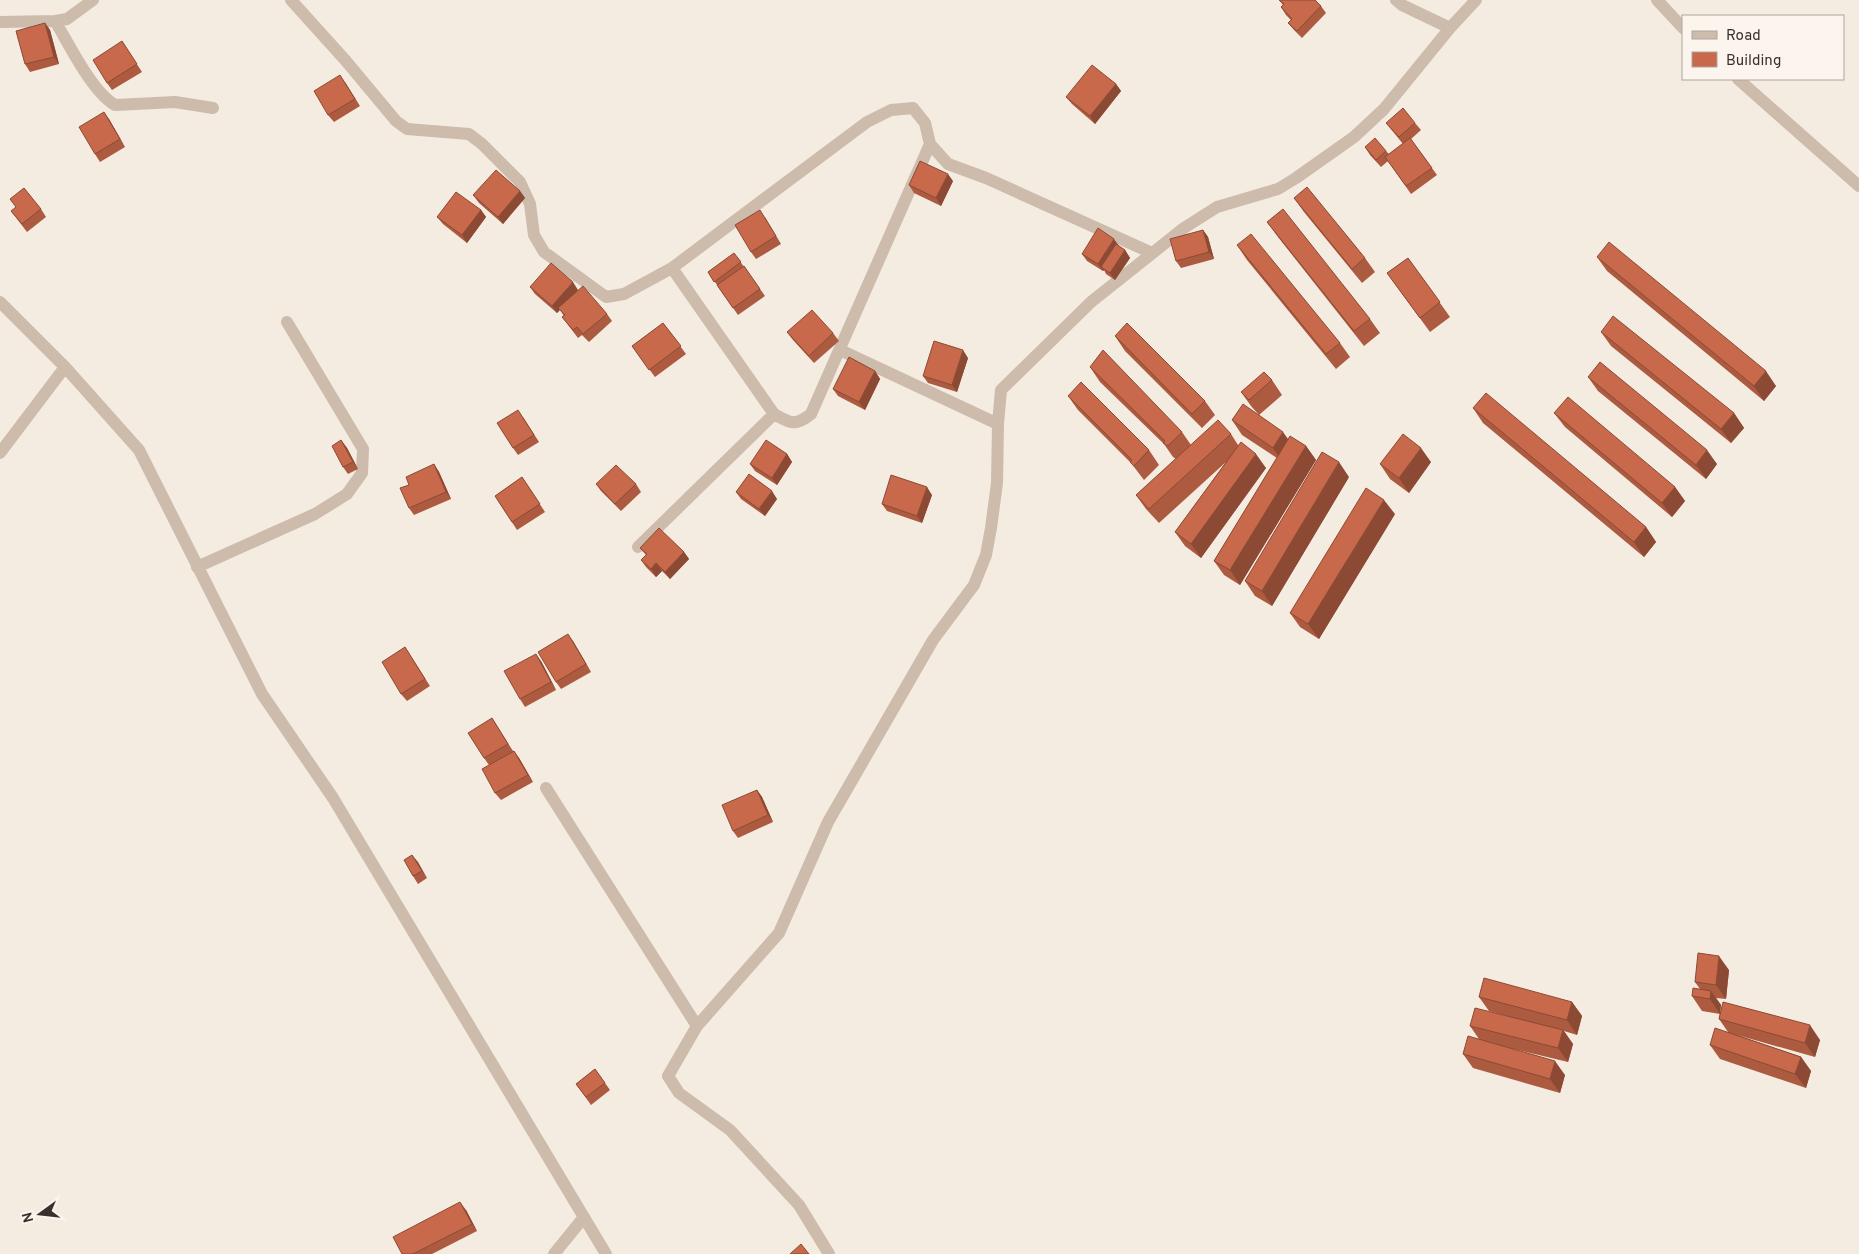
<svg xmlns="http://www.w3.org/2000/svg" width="1859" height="1254" viewBox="0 0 1859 1254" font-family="Overpass,sans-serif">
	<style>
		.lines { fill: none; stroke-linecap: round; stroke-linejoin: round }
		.minor { stroke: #cdbbac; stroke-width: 12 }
		.wall { fill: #ac5a40 }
		.shaded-wall { fill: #8c4a34 }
		.building { fill: #c8694b; stroke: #8c4a34 }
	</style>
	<rect width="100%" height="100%" fill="#f4ebe1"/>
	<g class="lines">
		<!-- minor -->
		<path class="minor" d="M 291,0 L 346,61 L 396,121 L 407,129 L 469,134 L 482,144 L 520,182 L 530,204 L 534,235 L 544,252 L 606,297 L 624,294 L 672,268 L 867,122 L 891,110 L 913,108 L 925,123 L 930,144 L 948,164 L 986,178 L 1152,253
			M 1396,0 L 1402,5 L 1450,28
			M 1657,0 L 1683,28
			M 55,21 C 69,44 92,92 115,105 L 175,102 L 213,108
			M 0,22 L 55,21 L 67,19 L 93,0
			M 1738,79 L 1859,186
			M 672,268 L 774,414 C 791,424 796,426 811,414 L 930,144
			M 0,302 L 65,367 L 139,450 L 262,694 L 333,798 L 606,1254
			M 840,350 L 998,424
			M 0,453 L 65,367
			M 638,547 L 774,414
			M 197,567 L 315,514 L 347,494 L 362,473 L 363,449 L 287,322
			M 546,788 L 697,1026
			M 554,1254 L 584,1217
			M 829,1254 L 799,1205 L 730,1130 L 679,1093 L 668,1076 L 697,1026 L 779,933 L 828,822 L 933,640 L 974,585 L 986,555 L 991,528 L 997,483 L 998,424 L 1001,390 L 1091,302 L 1184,228 L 1217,207 L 1278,189 L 1296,178 L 1354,137 L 1384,109 L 1450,28 L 1476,0"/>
	</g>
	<!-- wall -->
	<path class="wall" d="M 1279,0 L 1321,6 L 1326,13 L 1302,38 L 1294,30 L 1288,23 L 1291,20 L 1286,15 L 1281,7 L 1283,5 Z
		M 45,23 L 50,30 L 59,64 L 30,72 L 25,64 Z
		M 122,41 L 142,72 L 112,90 L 107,83 Z
		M 345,82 L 360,106 L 334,122 L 328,115 Z
		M 1116,84 L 1121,91 L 1095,124 L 1072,104 L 1066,97 Z
		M 109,119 L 125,147 L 100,162 L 95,154 Z
		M 1386,123 L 1415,123 L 1421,130 L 1411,139 L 1437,175 L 1411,194 L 1388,161 L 1381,167 L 1370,155 L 1365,147 L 1386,151 L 1389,154 L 1403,144 Z
		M 953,181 L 941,206 L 914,193 L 909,185 Z
		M 520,191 L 525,198 L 503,224 L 479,203 L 473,195 Z
		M 1294,198 L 1365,258 L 1375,272 L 1362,283 L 1304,212 Z
		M 41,209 L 46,217 L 27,232 L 11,211 Z
		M 481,210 L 486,217 L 467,243 L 443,224 L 437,217 Z
		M 765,217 L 781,244 L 756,259 L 751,252 Z
		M 1267,222 L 1370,319 L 1380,333 L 1364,346 L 1278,237 Z
		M 1203,230 L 1208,237 L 1214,259 L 1181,268 L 1176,261 Z
		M 1237,245 L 1340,343 L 1350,357 L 1336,369 L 1247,260 Z
		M 1125,250 L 1130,258 L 1115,280 L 1106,274 L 1104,270 L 1103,271 L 1087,261 L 1082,254 Z
		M 734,253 L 765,296 L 738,315 L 708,272 Z
		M 1597,257 L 1776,386 L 1764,401 L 1607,271 Z
		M 1408,258 L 1450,317 L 1430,332 L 1387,273 Z
		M 530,287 L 578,290 L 573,295 L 607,314 L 612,321 L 589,342 L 582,335 L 578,338 L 562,317 L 564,316 L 560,310 L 557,313 L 535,294 Z
		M 663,323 L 686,354 L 655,377 L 632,346 Z
		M 787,332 L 833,333 L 839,341 L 814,363 L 793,340 Z
		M 1601,332 L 1734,413 L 1744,428 L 1731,443 L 1611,346 Z
		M 1115,336 L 1205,401 L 1215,415 L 1202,428 L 1125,351 Z
		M 968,358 L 957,392 L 928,383 L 923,376 Z
		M 1090,367 L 1182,432 L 1191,445 L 1231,434 L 1238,445 L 1266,468 L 1201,558 L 1185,546 L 1175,532 L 1226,462 L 1159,523 L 1146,509 L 1136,495 L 1176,459 L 1173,457 L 1164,444 L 1100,382 Z
		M 875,371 L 880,379 L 865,410 L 838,396 L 833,389 Z
		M 1588,377 L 1717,464 L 1706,479 L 1598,391 Z
		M 1272,380 L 1282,395 L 1259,415 L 1251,406 L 1241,392 Z
		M 1068,396 L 1149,450 L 1159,465 L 1144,480 L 1131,463 L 1078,410 Z
		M 1473,408 L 1646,527 L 1656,542 L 1644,557 L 1483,423 Z
		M 1554,413 L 1675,487 L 1685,501 L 1672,517 L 1565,427 Z
		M 523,417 L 539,442 L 518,455 L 513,448 Z
		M 1232,420 L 1288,439 L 1306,446 L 1316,460 L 1240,585 L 1224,575 L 1214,561 L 1277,458 L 1242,435 Z
		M 341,440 L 347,448 L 358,469 L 348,474 L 343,467 Z
		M 787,454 L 792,462 L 777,485 L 755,471 L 750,464 Z
		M 1431,462 L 1409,493 L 1390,479 L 1380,464 Z
		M 434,464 L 439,472 L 451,499 L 414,515 L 409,508 L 409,485 Z
		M 522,477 L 545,512 L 517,530 L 495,496 Z
		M 1349,477 L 1272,606 L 1255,596 L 1245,581 Z
		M 596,484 L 636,484 L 641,492 L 621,511 L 601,491 Z
		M 736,492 L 777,499 L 765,516 L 741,499 Z
		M 932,495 L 922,523 L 887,511 L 882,504 Z
		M 1395,514 L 1319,639 L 1300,627 L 1290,613 Z
		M 640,548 L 684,552 L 689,559 L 670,579 L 662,571 L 656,577 L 646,567 L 641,560 L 646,555 Z
		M 573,641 L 591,672 L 561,689 L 556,682 Z
		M 405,647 L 430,686 L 407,701 L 401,694 Z
		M 541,661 L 556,690 L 525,707 L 520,699 Z
		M 492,718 L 513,751 L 519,758 L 533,782 L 501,800 L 495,793 L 489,765 L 484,758 Z
		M 757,790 L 762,797 L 773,822 L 738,838 L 733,831 Z
		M 412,855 L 427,878 L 418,884 L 413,876 Z
		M 1729,970 L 1726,999 L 1716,998 L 1721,1005 L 1720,1012 L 1820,1040 L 1815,1057 L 1737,1035 L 1801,1057 L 1811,1071 L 1806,1088 L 1720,1059 L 1710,1045 L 1728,1032 L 1719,1019 L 1720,1014 L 1702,1011 L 1692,996 L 1700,989 L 1695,982 Z
		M 1479,997 L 1572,1002 L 1582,1016 L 1577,1035 L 1564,1031 L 1573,1044 L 1568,1062 L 1514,1049 L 1565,1075 L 1560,1093 L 1473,1068 L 1463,1054 L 1479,1039 L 1470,1026 L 1507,1016 L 1489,1011 Z
		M 595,1069 L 610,1090 L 591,1105 L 576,1084 Z
		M 466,1210 L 477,1231 L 432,1254 L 402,1254 Z"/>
	<!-- shaded-wall -->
	<path class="shaded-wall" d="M 45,23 L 50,30 L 59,64 L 54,57 Z
		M 1116,84 L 1121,91 L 1095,124 L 1090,116 Z
		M 104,112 L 109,119 L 125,147 L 120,139 Z
		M 948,174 L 953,181 L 941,206 L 936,198 Z
		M 520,191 L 525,198 L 503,224 L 498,217 Z
		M 481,210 L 486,217 L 467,243 L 462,235 Z
		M 1203,230 L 1208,237 L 1214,259 L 1209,252 Z
		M 1114,239 L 1119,246 L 1101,267 L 1104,270 L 1103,271 L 1098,264 Z
		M 1125,250 L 1130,258 L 1115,280 L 1110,273 Z
		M 573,282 L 578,290 L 557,313 L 552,306 Z
		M 963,350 L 968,358 L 957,392 L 952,385 Z
		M 875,371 L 880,379 L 865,410 L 859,402 Z
		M 1766,371 L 1776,386 L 1764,401 L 1754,386 Z
		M 1734,413 L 1744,428 L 1731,443 L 1721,429 Z
		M 1283,432 L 1293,446 L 1283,462 L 1273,448 Z
		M 341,440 L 347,448 L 358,469 L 353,462 Z
		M 1306,446 L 1316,460 L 1240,585 L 1230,570 Z
		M 1421,448 L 1431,462 L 1409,493 L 1399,478 Z
		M 1707,450 L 1717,464 L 1706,479 L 1696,465 Z
		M 787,454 L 792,462 L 777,485 L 772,478 Z
		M 1256,454 L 1266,468 L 1201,558 L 1191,544 Z
		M 1339,462 L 1349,477 L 1272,606 L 1262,591 Z
		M 434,464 L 439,472 L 451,499 L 446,492 Z
		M 927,487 L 932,495 L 922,523 L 917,516 Z
		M 1675,487 L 1685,501 L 1672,517 L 1662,503 Z
		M 772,491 L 777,499 L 765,516 L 759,509 Z
		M 1384,500 L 1395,514 L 1319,639 L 1308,624 Z
		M 1646,527 L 1656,542 L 1644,557 L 1634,542 Z
		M 684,552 L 689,559 L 670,579 L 665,572 Z
		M 656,563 L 662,571 L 656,577 L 651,569 Z
		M 568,634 L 573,641 L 591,672 L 586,664 Z
		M 536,654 L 541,661 L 556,690 L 551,682 Z
		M 514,751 L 519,758 L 533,782 L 528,775 Z
		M 757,790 L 762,797 L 773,822 L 768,815 Z
		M 412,855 L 418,862 L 427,878 L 422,871 Z
		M 1719,956 L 1729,970 L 1726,999 L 1716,985 Z
		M 1711,991 L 1721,1005 L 1720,1014 L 1710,999 Z
		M 1572,1002 L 1582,1016 L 1577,1035 L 1567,1020 Z
		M 1810,1025 L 1820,1040 L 1815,1057 L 1805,1043 Z
		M 1563,1030 L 1573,1044 L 1568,1062 L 1558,1048 Z
		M 1801,1057 L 1811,1071 L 1806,1088 L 1795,1074 Z
		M 1555,1061 L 1565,1075 L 1560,1093 L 1550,1079 Z
		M 460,1202 L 466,1210 L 477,1231 L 472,1224 Z"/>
	<!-- building -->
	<path class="building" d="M 1279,0 L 1315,0 L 1321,6 L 1297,31 L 1288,23 L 1292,19 L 1281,7 L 1284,4 Z
		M 45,23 L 54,57 L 25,64 L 16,31 Z
		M 122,41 L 137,64 L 107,83 L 93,60 Z
		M 1092,65 L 1116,84 L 1090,116 L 1066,97 Z
		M 340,75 L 355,99 L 328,115 L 314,91 Z
		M 1403,108 L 1415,123 L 1399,137 L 1386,123 Z
		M 104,112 L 120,139 L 95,154 L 79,127 Z
		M 1375,138 L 1386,151 L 1376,160 L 1365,147 Z
		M 1410,138 L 1432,168 L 1406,186 L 1385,157 Z
		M 920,161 L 948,174 L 936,198 L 909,185 Z
		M 496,170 L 520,191 L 498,217 L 473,195 Z
		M 1307,187 L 1365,258 L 1352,269 L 1294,198 Z
		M 24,188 L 41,209 L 22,224 L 11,211 L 16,207 L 10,199 Z
		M 456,192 L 481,210 L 462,235 L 437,217 Z
		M 1283,209 L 1370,319 L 1354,331 L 1267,222 Z
		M 760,210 L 776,236 L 751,252 L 735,225 Z
		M 1098,228 L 1114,239 L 1098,264 L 1082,254 Z
		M 1203,230 L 1209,252 L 1176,261 L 1170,239 Z
		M 1251,234 L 1340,343 L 1326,354 L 1237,245 Z
		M 1609,242 L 1766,371 L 1754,386 L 1597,257 Z
		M 1116,244 L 1125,250 L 1110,273 L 1101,267 Z
		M 734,253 L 741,262 L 714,282 L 708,272 Z
		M 1408,258 L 1440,302 L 1420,318 L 1387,273 Z
		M 551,263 L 573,282 L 552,306 L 530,287 Z
		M 744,266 L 760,289 L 733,308 L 717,285 Z
		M 583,286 L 607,314 L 583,334 L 577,327 L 573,330 L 562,317 L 565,315 L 558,308 Z
		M 812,310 L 833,333 L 809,356 L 787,332 Z
		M 1613,316 L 1734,413 L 1721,429 L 1601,332 Z
		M 663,323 L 681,346 L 649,370 L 632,346 Z
		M 1127,323 L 1205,401 L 1192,414 L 1115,336 Z
		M 934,341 L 963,350 L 952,385 L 923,376 Z
		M 1103,350 L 1182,432 L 1168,446 L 1163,443 L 1165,441 L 1090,367 Z
		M 849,357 L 875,371 L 859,402 L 833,389 Z
		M 1600,362 L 1707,450 L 1696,465 L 1588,377 Z
		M 1264,372 L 1272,380 L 1249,400 L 1241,392 Z
		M 1081,382 L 1149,450 L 1134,466 L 1130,462 L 1132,460 L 1068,396 Z
		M 1486,393 L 1646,527 L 1634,542 L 1473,408 Z
		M 1568,397 L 1675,487 L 1662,503 L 1554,413 Z
		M 1243,404 L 1283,432 L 1273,448 L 1232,420 Z
		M 518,410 L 534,435 L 513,448 L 497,423 Z
		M 1218,420 L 1231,434 L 1149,509 L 1136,495 Z
		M 1403,434 L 1421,448 L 1399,478 L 1380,464 Z
		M 1290,436 L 1306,446 L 1230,570 L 1214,561 Z
		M 341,440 L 353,462 L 343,467 L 332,446 Z
		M 766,440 L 787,454 L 772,478 L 750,464 Z
		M 1241,442 L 1256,454 L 1191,544 L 1175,532 Z
		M 1322,452 L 1339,462 L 1262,591 L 1245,581 Z
		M 434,464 L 446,492 L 409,508 L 400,488 L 409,485 L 406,477 Z
		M 616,465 L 636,484 L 615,504 L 596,484 Z
		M 749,474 L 772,491 L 759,509 L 736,492 Z
		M 891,475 L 927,487 L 917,516 L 882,504 Z
		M 522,477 L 540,504 L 512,522 L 495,496 Z
		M 1366,488 L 1384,500 L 1308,624 L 1290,613 Z
		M 659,528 L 684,552 L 665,572 L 656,563 L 651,569 L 641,560 L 647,554 L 640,548 Z
		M 568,634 L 586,664 L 556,682 L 538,652 Z
		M 405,647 L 425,679 L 401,694 L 382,662 Z
		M 536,654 L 551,682 L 520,699 L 504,671 Z
		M 492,718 L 508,744 L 484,758 L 468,733 Z
		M 514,751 L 528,775 L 495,793 L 482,769 Z
		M 757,790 L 768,815 L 733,831 L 722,805 Z
		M 412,855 L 422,871 L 413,876 L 404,860 Z
		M 1698,953 L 1719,956 L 1716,985 L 1695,982 Z
		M 1484,978 L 1572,1002 L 1567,1020 L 1479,997 Z
		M 1693,988 L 1711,991 L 1710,999 L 1692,996 Z
		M 1723,1002 L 1810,1025 L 1805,1043 L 1719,1019 Z
		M 1475,1008 L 1563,1030 L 1558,1048 L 1470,1026 Z
		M 1715,1028 L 1801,1057 L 1795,1074 L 1710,1045 Z
		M 1468,1036 L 1555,1061 L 1550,1079 L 1463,1054 Z
		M 595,1069 L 605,1083 L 586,1097 L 576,1084 Z
		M 460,1202 L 472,1224 L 413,1254 L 402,1254 L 393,1237 Z
		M 801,1244 L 809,1254 L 790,1254 Z"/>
	<!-- legend -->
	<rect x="1682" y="15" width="162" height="65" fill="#fbf5ee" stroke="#aea6a0"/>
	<rect x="1692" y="31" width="25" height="8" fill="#cdbbac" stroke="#aea6a0"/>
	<text x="1726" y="40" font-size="15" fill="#3b302b">Road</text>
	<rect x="1692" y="52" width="25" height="15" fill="#c8694b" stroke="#aea6a0"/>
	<text x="1726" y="65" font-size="15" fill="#3b302b">Building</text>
	<!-- north arrow -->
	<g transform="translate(40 1214) rotate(255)" stroke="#fbf5ee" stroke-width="4" paint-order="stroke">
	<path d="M0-4L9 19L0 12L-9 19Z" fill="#3b302b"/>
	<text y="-8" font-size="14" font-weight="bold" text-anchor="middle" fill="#3b302b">N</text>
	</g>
</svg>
